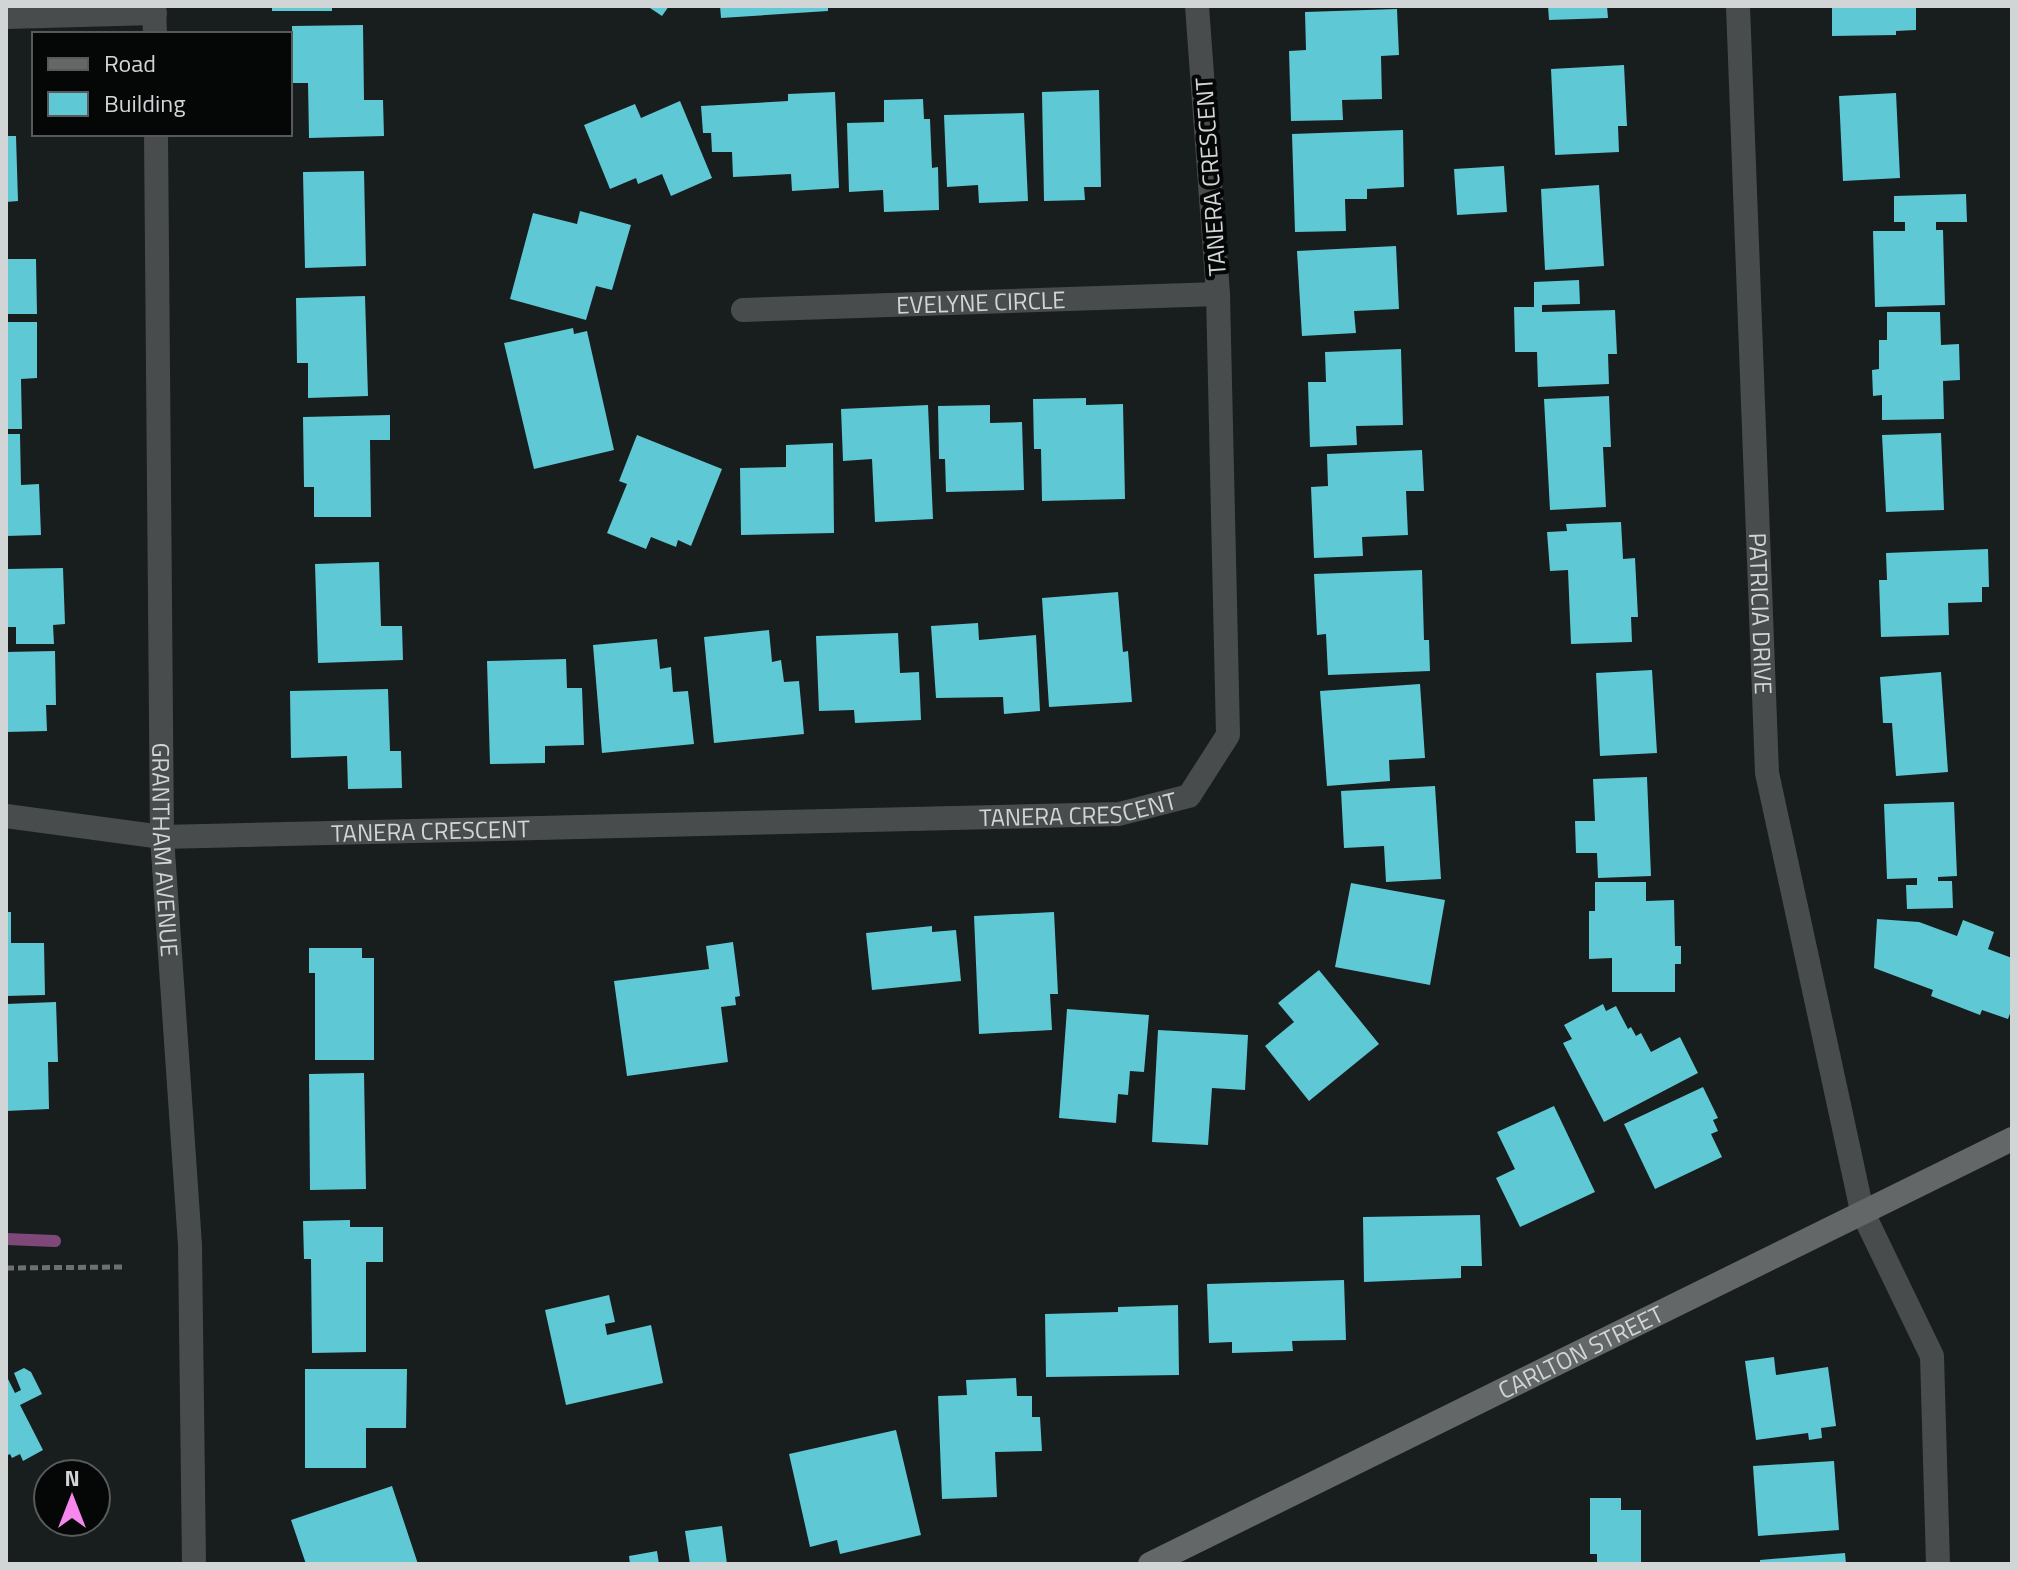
<svg xmlns="http://www.w3.org/2000/svg" width="2018" height="1570" viewBox="0 0 2018 1570" font-family="'Titillium Web',sans-serif">
	<style>
		.lines { fill: none; stroke-linecap: round; stroke-linejoin: round }
		.stream { stroke: #7e4879; stroke-width: 12 }
		.building { fill: #5ec8d5 }
		.path { stroke: #6c7071; stroke-width: 5; stroke-dasharray: 8 4; stroke-linecap: butt }
		.minor { stroke: #494c4c; stroke-width: 24 }
		.tertiary { stroke: #494c4c; stroke-width: 24 }
		.secondary { stroke: #636768; stroke-width: 24 }
		.labels { text-anchor: middle; dominant-baseline: central; stroke-width: 8; stroke-linejoin: round; paint-order: stroke }
		.street-label { font-size: 24px; fill: #d2d5d6; stroke: #050707 }
	</style>
	<rect width="100%" height="100%" fill="#181d1e"/>
	<g class="lines">
		<!-- stream -->
		<path class="stream" d="M 6,1239 L 55,1241"/>
	</g>
	<!-- building -->
	<path class="building" d="M 272,6 L 332,6 L 332,11 L 272,11 Z
		M 647,6 L 669,6 L 662,16 Z
		M 720,6 L 828,6 L 828,11 L 721,18 Z
		M 1548,6 L 1607,6 L 1608,18 L 1549,20 Z
		M 1832,6 L 1916,6 L 1916,30 L 1896,31 L 1896,35 L 1832,36 Z
		M 1397,9 L 1399,55 L 1381,56 L 1382,99 L 1342,100 L 1343,120 L 1291,121 L 1289,51 L 1306,50 L 1305,12 Z
		M 363,25 L 364,100 L 383,100 L 384,136 L 309,138 L 308,83 L 293,83 L 292,26 Z
		M 1624,65 L 1627,126 L 1618,126 L 1619,152 L 1555,155 L 1551,69 Z
		M 1099,90 L 1101,187 L 1084,187 L 1085,200 L 1044,201 L 1042,92 Z
		M 835,92 L 839,188 L 792,191 L 791,174 L 733,177 L 732,152 L 712,152 L 711,133 L 703,133 L 701,106 L 788,101 L 788,94 Z
		M 1896,93 L 1900,178 L 1843,181 L 1839,96 Z
		M 923,99 L 924,119 L 930,119 L 932,168 L 938,167 L 939,210 L 884,212 L 883,190 L 849,192 L 847,123 L 884,122 L 884,100 Z
		M 680,101 L 712,178 L 671,196 L 662,174 L 638,184 L 636,178 L 610,189 L 584,125 L 635,104 L 641,118 Z
		M 1024,113 L 1028,201 L 979,203 L 978,185 L 947,187 L 944,115 Z
		M 1403,130 L 1404,187 L 1367,189 L 1367,199 L 1345,199 L 1346,231 L 1295,232 L 1292,134 Z
		M 6,136 L 16,136 L 18,201 L 6,202 Z
		M 1504,166 L 1507,212 L 1457,215 L 1454,169 Z
		M 364,171 L 366,266 L 305,268 L 303,172 Z
		M 1599,185 L 1604,266 L 1545,270 L 1541,189 Z
		M 1966,194 L 1967,222 L 1936,222 L 1936,230 L 1943,230 L 1945,305 L 1875,307 L 1873,231 L 1905,231 L 1905,222 L 1894,222 L 1894,196 Z
		M 580,211 L 631,225 L 612,290 L 596,286 L 586,320 L 510,299 L 533,213 L 577,224 Z
		M 1396,246 L 1399,309 L 1354,311 L 1356,333 L 1302,336 L 1297,251 Z
		M 6,259 L 36,259 L 37,314 L 6,314 Z
		M 1579,280 L 1580,304 L 1542,305 L 1542,312 L 1615,310 L 1617,354 L 1608,354 L 1609,384 L 1538,387 L 1537,352 L 1515,352 L 1514,307 L 1534,307 L 1534,282 Z
		M 365,296 L 368,396 L 308,398 L 308,363 L 297,363 L 296,298 Z
		M 1887,312 L 1940,312 L 1941,345 L 1959,344 L 1960,380 L 1943,381 L 1944,419 L 1882,420 L 1882,395 L 1873,396 L 1872,370 L 1879,369 L 1879,340 L 1887,340 Z
		M 6,322 L 37,322 L 37,378 L 21,379 L 22,429 L 6,429 Z
		M 573,328 L 574,334 L 587,331 L 614,450 L 534,469 L 504,343 Z
		M 1401,349 L 1403,425 L 1356,426 L 1357,445 L 1310,447 L 1308,382 L 1326,382 L 1325,352 Z
		M 1609,396 L 1611,447 L 1603,447 L 1606,507 L 1550,510 L 1544,399 Z
		M 1086,398 L 1086,405 L 1123,404 L 1125,499 L 1042,501 L 1041,449 L 1034,449 L 1033,399 Z
		M 928,405 L 933,519 L 875,522 L 872,459 L 843,461 L 841,409 Z
		M 990,405 L 990,423 L 1022,422 L 1024,490 L 946,492 L 945,459 L 939,459 L 938,406 Z
		M 390,415 L 390,440 L 370,440 L 371,517 L 314,517 L 314,487 L 304,487 L 303,417 Z
		M 1941,433 L 1944,510 L 1886,512 L 1882,435 Z
		M 6,434 L 20,434 L 21,485 L 39,484 L 41,535 L 6,536 Z
		M 637,435 L 722,469 L 691,546 L 678,540 L 676,547 L 651,537 L 646,549 L 607,533 L 627,484 L 619,481 Z
		M 833,443 L 834,533 L 741,535 L 740,468 L 786,467 L 786,445 Z
		M 1422,450 L 1424,491 L 1406,491 L 1408,535 L 1362,537 L 1363,556 L 1314,558 L 1311,487 L 1328,486 L 1327,454 Z
		M 1621,522 L 1623,559 L 1635,558 L 1638,617 L 1631,617 L 1632,642 L 1571,644 L 1568,570 L 1550,571 L 1547,532 L 1567,531 L 1566,524 Z
		M 1988,549 L 1989,587 L 1982,587 L 1982,602 L 1948,603 L 1949,635 L 1881,637 L 1879,580 L 1887,580 L 1886,553 Z
		M 379,562 L 381,626 L 402,626 L 403,660 L 318,663 L 315,564 Z
		M 63,568 L 65,624 L 53,625 L 54,644 L 16,644 L 16,627 L 6,627 L 6,569 Z
		M 1422,570 L 1424,640 L 1429,640 L 1430,671 L 1328,675 L 1326,634 L 1317,635 L 1314,574 Z
		M 1118,592 L 1123,652 L 1128,651 L 1132,702 L 1049,707 L 1042,598 Z
		M 978,623 L 979,640 L 1036,635 L 1040,711 L 1004,714 L 1003,697 L 936,698 L 931,626 Z
		M 769,630 L 772,662 L 781,660 L 784,682 L 799,681 L 804,734 L 714,743 L 704,637 Z
		M 898,633 L 900,673 L 919,672 L 921,720 L 855,723 L 854,710 L 819,711 L 816,636 Z
		M 657,639 L 660,669 L 671,667 L 673,692 L 688,691 L 694,744 L 602,753 L 593,645 Z
		M 55,651 L 56,705 L 46,705 L 47,731 L 6,732 L 6,652 Z
		M 566,659 L 567,688 L 582,688 L 584,745 L 545,746 L 545,763 L 490,764 L 487,661 Z
		M 1652,670 L 1657,753 L 1600,756 L 1596,673 Z
		M 1941,672 L 1948,772 L 1896,776 L 1892,723 L 1883,723 L 1880,677 Z
		M 1420,684 L 1425,758 L 1389,760 L 1390,781 L 1327,786 L 1320,691 Z
		M 388,689 L 390,751 L 401,751 L 402,788 L 348,789 L 347,756 L 291,758 L 290,691 Z
		M 1647,777 L 1651,876 L 1598,878 L 1597,853 L 1576,853 L 1575,821 L 1595,821 L 1593,779 Z
		M 1435,786 L 1441,879 L 1386,882 L 1384,846 L 1344,848 L 1341,791 Z
		M 1954,802 L 1957,876 L 1938,877 L 1938,881 L 1952,881 L 1953,908 L 1907,909 L 1906,885 L 1917,885 L 1917,878 L 1887,879 L 1884,804 Z
		M 1595,882 L 1646,882 L 1646,901 L 1674,900 L 1675,946 L 1681,946 L 1681,964 L 1675,964 L 1675,992 L 1612,992 L 1612,958 L 1589,959 L 1589,911 L 1595,911 Z
		M 1351,883 L 1445,900 L 1430,985 L 1335,967 Z
		M 6,912 L 11,912 L 11,943 L 44,943 L 45,995 L 6,996 Z
		M 1054,912 L 1058,994 L 1050,994 L 1052,1030 L 979,1034 L 974,916 Z
		M 1877,919 L 1919,922 L 1957,936 L 1963,920 L 1994,932 L 1988,949 L 2012,958 L 2012,1008 L 2008,1019 L 1982,1010 L 1980,1015 L 1931,996 L 1933,990 L 1874,968 Z
		M 932,926 L 932,932 L 956,930 L 961,981 L 872,990 L 866,933 Z
		M 733,942 L 740,996 L 735,997 L 736,1005 L 721,1007 L 728,1062 L 627,1076 L 614,981 L 709,969 L 706,946 Z
		M 309,948 L 362,948 L 362,958 L 374,958 L 374,1060 L 315,1060 L 315,973 L 309,973 Z
		M 1319,970 L 1379,1044 L 1309,1101 L 1265,1046 L 1294,1022 L 1278,1003 Z
		M 56,1002 L 58,1062 L 48,1062 L 49,1109 L 6,1111 L 6,1004 Z
		M 1603,1004 L 1606,1011 L 1616,1006 L 1628,1029 L 1631,1027 L 1636,1036 L 1641,1033 L 1651,1052 L 1680,1037 L 1698,1073 L 1604,1122 L 1563,1043 L 1572,1039 L 1564,1025 Z
		M 1067,1009 L 1149,1015 L 1144,1072 L 1130,1071 L 1128,1095 L 1118,1094 L 1116,1123 L 1059,1118 Z
		M 1158,1030 L 1248,1035 L 1245,1090 L 1212,1088 L 1208,1145 L 1152,1142 Z
		M 364,1073 L 366,1189 L 310,1190 L 309,1074 Z
		M 1703,1087 L 1718,1118 L 1713,1120 L 1718,1131 L 1711,1134 L 1722,1157 L 1655,1189 L 1624,1124 Z
		M 1554,1106 L 1595,1192 L 1520,1227 L 1496,1178 L 1515,1169 L 1497,1132 Z
		M 1480,1215 L 1482,1266 L 1461,1266 L 1461,1278 L 1364,1282 L 1363,1217 Z
		M 350,1220 L 350,1227 L 383,1227 L 383,1262 L 366,1262 L 366,1352 L 312,1353 L 311,1259 L 304,1259 L 303,1221 Z
		M 1344,1280 L 1346,1340 L 1292,1341 L 1293,1351 L 1232,1353 L 1232,1342 L 1209,1343 L 1207,1284 Z
		M 609,1295 L 615,1322 L 605,1324 L 607,1335 L 651,1325 L 663,1383 L 566,1405 L 545,1310 Z
		M 1178,1305 L 1179,1375 L 1046,1377 L 1045,1314 L 1118,1312 L 1118,1307 Z
		M 1774,1357 L 1776,1375 L 1828,1367 L 1836,1426 L 1821,1428 L 1822,1438 L 1809,1440 L 1808,1433 L 1756,1440 L 1745,1361 Z
		M 24,1368 L 31,1372 L 42,1394 L 20,1405 L 43,1450 L 23,1461 L 20,1454 L 12,1458 L 10,1454 L 6,1456 L 6,1375 L 15,1393 L 21,1390 L 14,1373 Z
		M 305,1369 L 407,1369 L 406,1428 L 366,1428 L 366,1468 L 305,1468 Z
		M 1016,1378 L 1017,1396 L 1032,1396 L 1032,1417 L 1040,1417 L 1042,1451 L 995,1452 L 997,1497 L 942,1499 L 938,1396 L 967,1395 L 966,1380 Z
		M 896,1430 L 921,1535 L 840,1554 L 837,1540 L 810,1547 L 789,1454 Z
		M 1834,1461 L 1839,1530 L 1758,1536 L 1753,1466 Z
		M 392,1486 L 418,1564 L 306,1564 L 291,1520 Z
		M 1590,1498 L 1621,1498 L 1621,1510 L 1641,1510 L 1641,1564 L 1597,1564 L 1597,1554 L 1590,1554 Z
		M 722,1526 L 727,1564 L 690,1564 L 685,1531 Z
		M 657,1551 L 659,1564 L 630,1564 L 629,1556 Z
		M 1845,1553 L 1846,1564 L 1760,1564 L 1760,1560 Z"/>
	<g class="lines">
		<!-- path -->
		<path class="path" d="M 6,1268 L 123,1267"/>
		<!-- minor -->
		<g class="minor">
			<path id="s1" d="M 1738,6 L 1767,773 L 1862,1211 L 1932,1356 L 1938,1564"/>
			<path d="M 6,17 L 155,13"/>
			<path id="s2" d="M 743,310 L 1218,294"/>
			<path id="s3" d="M 6,816 L 162,837 L 1119,814 L 1189,796 L 1228,735 L 1218,294 L 1197,6"/>
		</g>
		<!-- tertiary -->
		<g class="tertiary">
			<path d="M 154,6 L 155,34"/>
			<path id="s4" d="M 156,134 L 162,837 L 190,1245 L 194,1564"/>
		</g>
		<!-- secondary -->
		<path class="secondary" id="s5" d="M 1150,1564 L 2012,1139"/>
	</g>
	<g class="labels">
		<!-- street labels -->
		<g class="street-label">
			<text transform="translate(1210 177) rotate(-94)">TANERA CRESCENT</text>
			<text stroke="none"><textPath href="#s2" startOffset="238">EVELYNE CIRCLE</textPath></text>
			<text stroke="none"><textPath href="#s1" startOffset="608">PATRICIA DRIVE</textPath></text>
			<text stroke="none"><textPath href="#s3" startOffset="1074">TANERA CRESCENT</textPath></text>
			<text stroke="none"><textPath href="#s3" startOffset="426">TANERA CRESCENT</textPath></text>
			<text stroke="none"><textPath href="#s4" startOffset="716">GRANTHAM AVENUE</textPath></text>
			<text stroke="none"><textPath href="#s5" startOffset="480">CARLTON STREET</textPath></text>
		</g>
	</g>
	<!-- border -->
	<rect width="2018" height="1570" fill="none" stroke="#d2d5d6" stroke-width="16"/>
	<!-- legend -->
	<rect x="32" y="32" width="260" height="104" fill="#050707" stroke="#57595a" stroke-width="2"/>
	<rect x="48" y="58" width="40" height="12" fill="#636768" stroke="#57595a" stroke-width="2"/>
	<text x="104" y="72" font-size="24" fill="#d2d5d6">Road</text>
	<rect x="48" y="92" width="40" height="24" fill="#5ec8d5" stroke="#57595a" stroke-width="2"/>
	<text x="104" y="112" font-size="24" fill="#d2d5d6">Building</text>
	<!-- north arrow -->
	<g transform="translate(72 1498)"><circle r="38" fill="#050707" stroke="#57595a" stroke-width="2"/>
	<path d="M0-6L14 30L0 20L-14 30Z" fill="#f688ed"/>
	<text y="-12" font-size="22" font-weight="bold" text-anchor="middle" fill="#d2d5d6">N</text>
	</g>
</svg>
